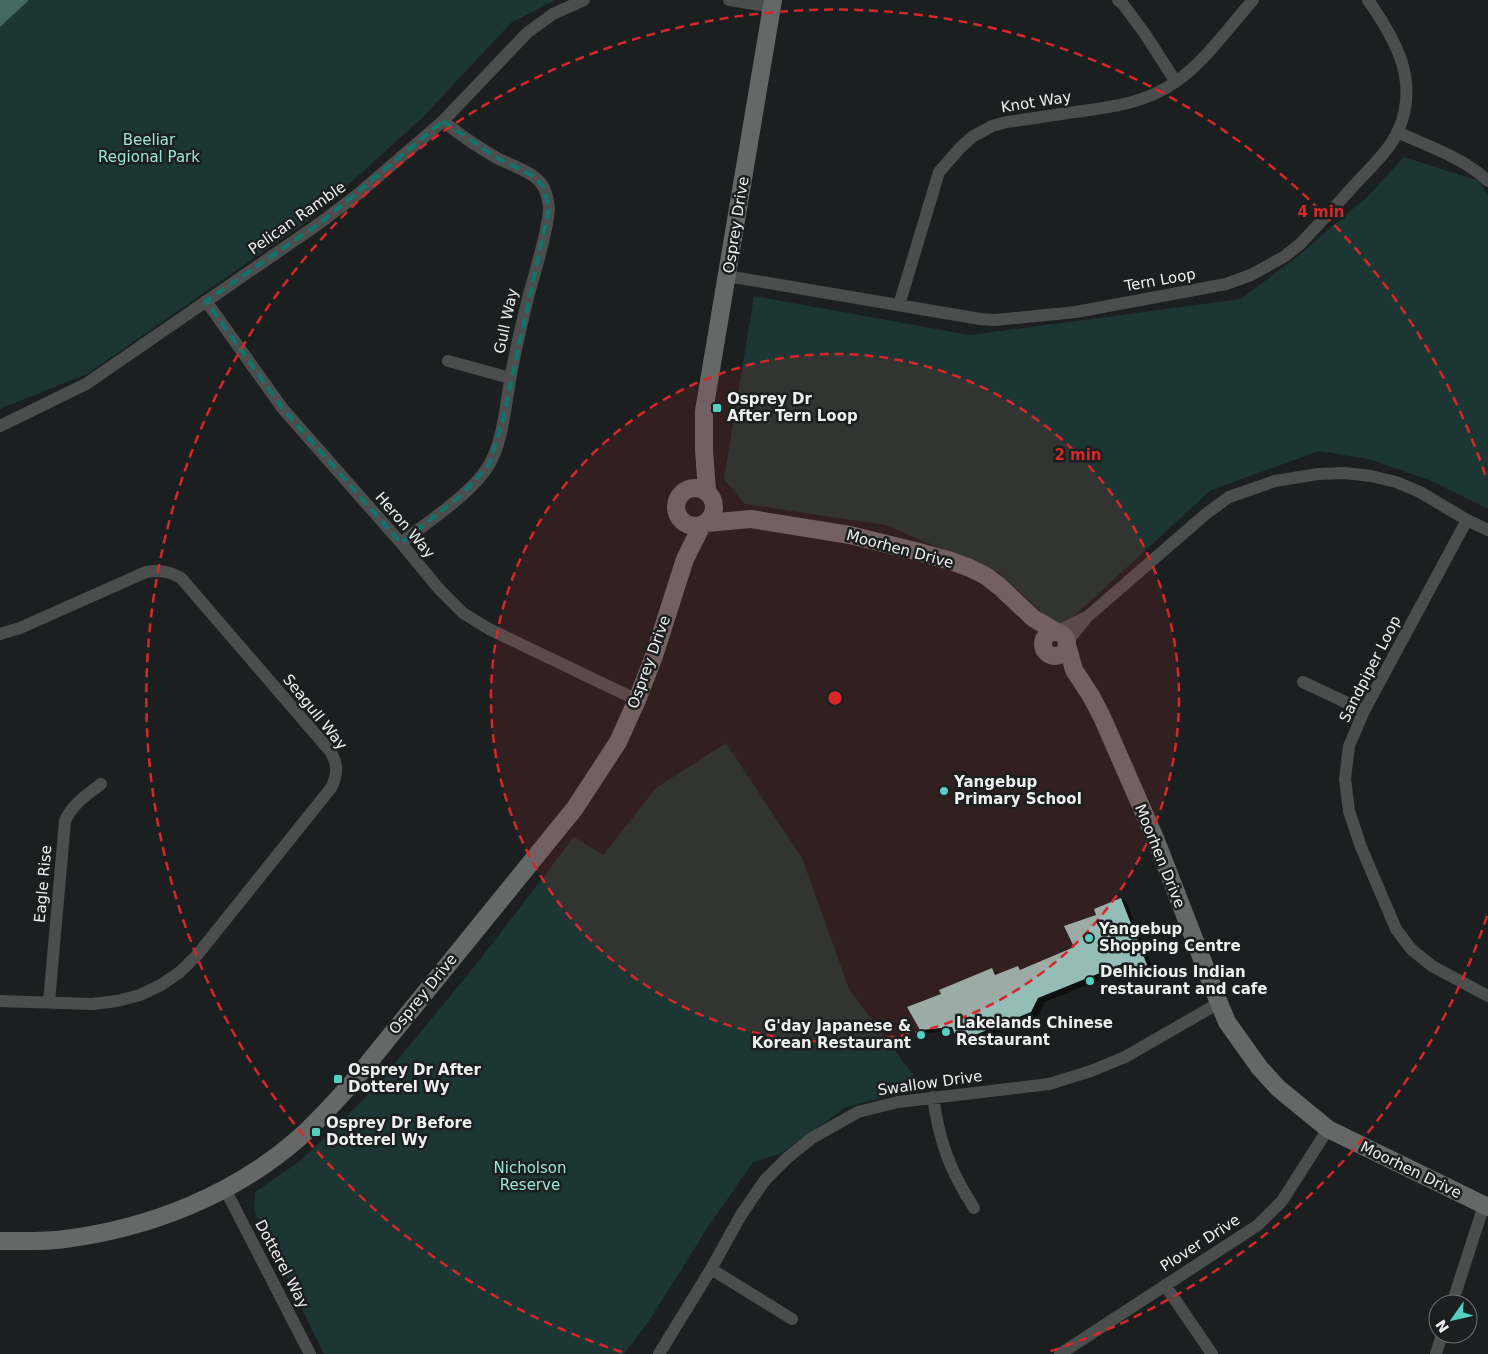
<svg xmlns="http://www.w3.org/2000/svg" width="1488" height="1354" viewBox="0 0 1488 1354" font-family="'DejaVu Sans',sans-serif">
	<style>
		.green { fill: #1c3633 }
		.water { fill: #436965 }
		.shadow { fill: #0007 }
		.building { fill: #95bdb8 }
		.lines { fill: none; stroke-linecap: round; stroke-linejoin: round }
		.street { stroke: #4c4e4e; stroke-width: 12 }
		.secondary { stroke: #666868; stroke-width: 18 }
		.marked { fill: none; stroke: #0f766e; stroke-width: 4; stroke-dasharray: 10 6; stroke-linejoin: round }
		.ring { fill: none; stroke: #d62828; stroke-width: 2.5; stroke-dasharray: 9 6 }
		.poi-dot { fill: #57cec2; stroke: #1c1f1f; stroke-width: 2 }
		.labels { text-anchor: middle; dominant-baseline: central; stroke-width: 5; stroke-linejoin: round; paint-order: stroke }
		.street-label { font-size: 15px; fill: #eef0ef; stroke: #1c1f1f }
		.park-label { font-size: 15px; fill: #9be5dc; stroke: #1c1f1f }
		.poi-label { font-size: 15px; font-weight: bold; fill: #eef0ef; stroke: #1c1f1f; text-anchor: start }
		.centre { fill: #d62828; stroke: #1c1f1f; stroke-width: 2.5 }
		.ring-label { font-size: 15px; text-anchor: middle; font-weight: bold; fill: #d62828; stroke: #1c1f1f; stroke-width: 5; stroke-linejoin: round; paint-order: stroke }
	</style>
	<rect width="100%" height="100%" fill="#1c1f1f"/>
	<!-- green -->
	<path class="green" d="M 0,0 L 555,0 L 511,23 L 422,118 L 309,220 L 87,374 L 0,409 Z
		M 1404,157 L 1479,181 L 1488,195 L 1488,509 L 1427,479 L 1368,459 L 1319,451 L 1211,490 L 1060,629 L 998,572 L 885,525 L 745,504 L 724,479 L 754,296 L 970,335 L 1241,299 L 1298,256 L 1369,195 Z
		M 726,743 L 802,858 L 849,989 L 922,1087 L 846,1107 L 780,1154 L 753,1162 L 708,1227 L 649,1321 L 624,1354 L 324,1354 L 254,1210 L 255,1192 L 300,1161 L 340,1123 L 378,1084 L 478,962 L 574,837 L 603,855 L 656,788 Z"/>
	<!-- water -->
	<path class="water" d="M 0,0 L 29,0 L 0,27 Z"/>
	<!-- shadow -->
	<path class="shadow" d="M 1121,899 L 1127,903 L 1153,969 L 1139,975 L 1132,971 L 1131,967 L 1045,1002 L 1038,1016 L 966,1045 L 959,1041 L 955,1030 L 928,1033 L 921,1029 L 943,995 L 992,970 L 999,974 L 1018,967 L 1023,970 L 1075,947 L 1098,916 Z"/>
	<!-- building -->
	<path class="building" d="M 1121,898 L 1147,965 L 1131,972 L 1127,962 L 1038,998 L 1031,1012 L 958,1042 L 952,1027 L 920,1030 L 907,1007 L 941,994 L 939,990 L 992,968 L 995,975 L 1018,966 L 1020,970 L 1074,947 L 1064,926 L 1096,915 L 1094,909 Z"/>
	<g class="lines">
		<!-- street -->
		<path class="street" d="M 729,0 L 772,7
			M 1118,0 L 1123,4 L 1145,34 L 1176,82
			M 1397,132 C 1428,146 1464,158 1488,181
			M 727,276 L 980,319 L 995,320 L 1076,312 L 1226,284 L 1251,275 L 1285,256 L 1300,244 C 1320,223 1340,201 1360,179 C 1373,165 1390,149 1398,131 C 1420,82 1396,40 1368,0
			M 206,301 L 283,409 L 401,543 L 439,589 L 463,613 L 489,629 L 637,700
			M 899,305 L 939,172 L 960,148 L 972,137 L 992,126 L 1007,122 C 1030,119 1052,115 1075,112 C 1111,107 1147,103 1177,81 C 1207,59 1229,27 1253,0
			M 448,361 L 510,378
			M 0,426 L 86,384 L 320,223 L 358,194 L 443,121 L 527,33 L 553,14 L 584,0
			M 1467,520 L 1364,711 L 1349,746 L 1345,779 L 1349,811 L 1361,847 L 1396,929 L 1411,949 L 1432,966 L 1488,996
			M 401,543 C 427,522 472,494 489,465 C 503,441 505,408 510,381 C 514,356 520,331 526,306 C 533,275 546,242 549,210 C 549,202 547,195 544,188 C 536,172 512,166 497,158 C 478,147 460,135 443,121
			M 1058,631 L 1084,618
			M 0,634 L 20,628 L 146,572 C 160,570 169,571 181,578 L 330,751 C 338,764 338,774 331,788 L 198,954 L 180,972 L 161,985 L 140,995 L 117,1001 L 92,1004 L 0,1001
			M 1067,642 L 1087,617 L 1207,513 L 1229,497 L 1275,481 L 1318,474 L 1345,473 L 1371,476 L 1396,482 L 1420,492 L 1467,520 L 1488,530
			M 1303,682 L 1364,711
			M 49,1002 L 65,821 C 72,804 87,795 101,784
			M 933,1097 C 939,1141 950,1171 974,1208
			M 225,1189 L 310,1354
			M 711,1269 L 792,1319
			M 1165,1285 L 1212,1354
			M 1452,1304 L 1484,1205
			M 659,1354 L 711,1269 L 741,1215 L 765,1180 L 787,1158 L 812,1138 L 858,1112 L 898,1102 L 1049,1084 L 1091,1071 L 1125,1057 L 1219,1003
			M 1060,1354 L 1258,1225 L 1282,1201 L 1328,1129
			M 1436,1354 L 1442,1334"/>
		<!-- secondary -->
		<path class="secondary" d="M676 507a19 19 0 1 1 38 0a19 19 0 1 1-38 0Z
			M 707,491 L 704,450 L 704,411 L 773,0
			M 706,523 L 751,519 L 850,535 L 915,551 L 951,561 L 970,568 L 986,576 L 999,586 L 1033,618 L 1055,631
			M1043 644a12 12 0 1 1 24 0a12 12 0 1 1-24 0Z
			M 1067,645 L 1074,670 L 1091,696 L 1102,717 L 1155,838 L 1219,1003 L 1227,1022 L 1259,1067 L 1278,1088 L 1328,1129 L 1488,1207
			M 0,1241 C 21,1241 43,1242 65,1239 C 150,1228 234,1195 299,1138 C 318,1121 335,1102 352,1083 L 575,808 L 618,742 L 637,700 L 654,656 L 685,559 L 702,525"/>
	</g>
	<!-- marked area -->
	<path class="marked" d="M 443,121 L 497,158 L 532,175 L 543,186 L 549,208 L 503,419 L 489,465 L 459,497 L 401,543 L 283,409 L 206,301 L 320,223 Z"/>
	<!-- distance rings -->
	<circle cx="835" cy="698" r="344" fill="#d62828" fill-opacity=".12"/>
	<g class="ring">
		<circle cx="835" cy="698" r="344"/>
		<path d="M1487 916A688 688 0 0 1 1048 1352M622 1352A688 688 0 1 1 1487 480"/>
	</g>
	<!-- markers -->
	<g class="poi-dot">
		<rect x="712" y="403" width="10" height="10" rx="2.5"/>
		<circle cx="944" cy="791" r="5"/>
		<circle cx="1089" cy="938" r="5"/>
		<circle cx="1090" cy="981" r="5"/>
		<circle cx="946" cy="1032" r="5"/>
		<circle cx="921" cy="1035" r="5"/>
		<rect x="333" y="1074" width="10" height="10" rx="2.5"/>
		<rect x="311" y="1127" width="10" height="10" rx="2.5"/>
	</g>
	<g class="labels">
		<!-- street labels -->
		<g class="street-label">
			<text transform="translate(1036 102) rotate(-9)">Knot Way</text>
			<text transform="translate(297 218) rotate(-35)">Pelican Ramble</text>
			<text transform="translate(736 225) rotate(-81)">Osprey Drive</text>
			<text transform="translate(1160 280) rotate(-10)">Tern Loop</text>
			<text transform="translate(506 321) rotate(-78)">Gull Way</text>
			<text transform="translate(405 525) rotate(49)">Heron Way</text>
			<text transform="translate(900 549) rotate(15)">Moorhen Drive</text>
			<text transform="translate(649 662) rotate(-70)">Osprey Drive</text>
			<text transform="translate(1370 669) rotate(-63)">Sandpiper Loop</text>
			<text transform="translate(315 712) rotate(51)">Seagull Way</text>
			<text transform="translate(1160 856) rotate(68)">Moorhen Drive</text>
			<text transform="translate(43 884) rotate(-85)">Eagle Rise</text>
			<text transform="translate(423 994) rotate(-51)">Osprey Drive</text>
			<text transform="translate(930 1083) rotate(-8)">Swallow Drive</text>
			<text transform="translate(1411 1170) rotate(26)">Moorhen Drive</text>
			<text transform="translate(1200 1243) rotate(-33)">Plover Drive</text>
			<text transform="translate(282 1264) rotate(62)">Dotterel Way</text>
		</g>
		<!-- park labels -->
		<g class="park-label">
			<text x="149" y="140">Beeliar<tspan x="149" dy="17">Regional Park</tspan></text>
			<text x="530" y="1168">Nicholson<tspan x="530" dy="17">Reserve</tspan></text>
		</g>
		<!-- poi labels -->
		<g class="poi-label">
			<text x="727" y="399">Osprey Dr<tspan x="727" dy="17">After Tern Loop</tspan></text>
			<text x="954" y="782">Yangebup<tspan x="954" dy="17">Primary School</tspan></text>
			<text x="1099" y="929">Yangebup<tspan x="1099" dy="17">Shopping Centre</tspan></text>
			<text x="1100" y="972">Delhicious Indian<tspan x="1100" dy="17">restaurant and cafe</tspan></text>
			<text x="956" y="1023">Lakelands Chinese<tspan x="956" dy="17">Restaurant</tspan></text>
			<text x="911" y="1026" text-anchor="end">G'day Japanese &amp;<tspan x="911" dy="17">Korean Restaurant</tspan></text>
			<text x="348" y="1070">Osprey Dr After<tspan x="348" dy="17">Dotterel Wy</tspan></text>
			<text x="326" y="1123">Osprey Dr Before<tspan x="326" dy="17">Dotterel Wy</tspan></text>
		</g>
	</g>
	<circle cx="835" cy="698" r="8" class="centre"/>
	<g class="ring-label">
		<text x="1321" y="217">4 min</text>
		<text x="1078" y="460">2 min</text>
	</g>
	<!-- north arrow -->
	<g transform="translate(1453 1319) rotate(236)"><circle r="24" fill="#1c1f1f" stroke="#707372"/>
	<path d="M0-4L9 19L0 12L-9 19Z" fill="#57cec2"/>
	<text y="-8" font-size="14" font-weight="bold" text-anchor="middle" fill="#eef0ef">N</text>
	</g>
</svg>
